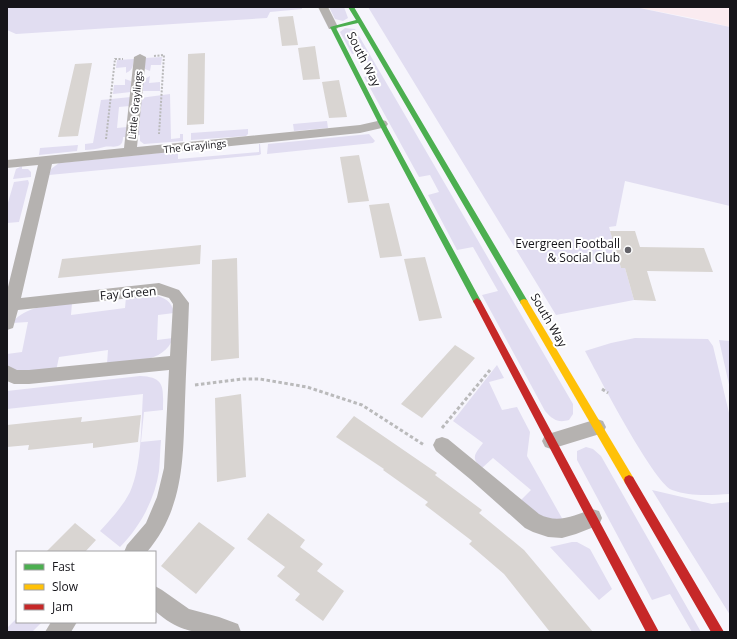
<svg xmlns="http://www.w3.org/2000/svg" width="737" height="639" viewBox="0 0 737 639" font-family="'Open Sans',sans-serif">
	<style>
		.industrial { fill: #faebf0 }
		.green { fill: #e1ddf1 }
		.building { fill: #d9d5d2 }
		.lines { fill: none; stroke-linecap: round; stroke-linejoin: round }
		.path-far1 { stroke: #bababb; stroke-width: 2; stroke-dasharray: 2 1.5; stroke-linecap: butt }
		.path { stroke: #bababb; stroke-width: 3; stroke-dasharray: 3.5 2.5; stroke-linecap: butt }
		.street { fill: #b5b2b0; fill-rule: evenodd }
		.fast { fill: #4caf50; fill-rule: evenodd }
		.slow { fill: #ffc107; fill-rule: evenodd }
		.jam { fill: #c62828; fill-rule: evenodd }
		.poi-dot { fill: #646369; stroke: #fff; stroke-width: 1.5 }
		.labels { text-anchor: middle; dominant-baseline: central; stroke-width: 4; stroke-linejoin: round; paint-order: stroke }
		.far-street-label { font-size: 10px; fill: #16151a; stroke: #fff }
		.street-label { font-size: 12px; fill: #16151a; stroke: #fff }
		.poi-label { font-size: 12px; fill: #16151a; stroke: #fff; text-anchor: end }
	</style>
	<rect width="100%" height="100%" fill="#f6f5fc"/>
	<!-- industrial -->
	<path class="industrial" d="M 635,7 L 730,7 L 730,27 L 692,18 Z"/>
	<!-- green -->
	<path class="green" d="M 7,7 L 302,7 L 302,9 L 270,12 L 267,18 L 16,34 L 7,30 Z
		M 329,7 L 344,7 L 348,18 L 343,21 L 335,19 Z
		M 368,7 L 635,7 L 730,27 L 730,206 L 625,181 L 616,226 L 609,227 L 621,268 L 625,268 L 634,300 L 556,315 Z
		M 345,28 L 355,29 L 573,404 L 573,414 L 569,420 C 558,423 553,420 545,411 L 482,295 L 498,291 L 473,247 L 457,250 L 428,195 L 439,192 L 430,175 L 419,177 L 364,77 L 374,75 L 362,53 L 352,54 L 340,32 Z
		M 162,57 L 161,65 L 151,65 L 150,71 L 145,69 L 145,58 Z
		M 134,59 C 133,66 133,70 126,73 L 126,67 L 116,68 L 117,60 Z
		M 150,76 L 149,83 L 160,82 L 160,91 L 140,91 L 143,80 Z
		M 125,79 L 131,81 L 131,92 L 113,94 L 114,85 L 125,85 Z
		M 170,94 L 171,139 L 180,138 L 180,134 L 183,134 L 183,141 L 144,144 L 140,141 L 140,135 L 137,135 L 140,98 Z
		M 131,97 L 130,106 L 119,107 L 117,128 L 127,127 L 127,137 L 123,137 C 123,151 111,145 104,147 C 98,149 91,150 85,150 L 85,144 L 93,143 L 101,100 Z
		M 327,121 L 328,128 L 294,131 L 293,124 Z
		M 248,129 L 248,134 L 246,136 L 191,140 L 191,133 Z
		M 369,134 L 375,141 L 373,143 L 267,154 L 268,144 Z
		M 259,144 L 260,144 L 261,154 L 259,155 L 49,175 L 51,169 L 59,163 L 178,151 L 178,159 L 259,152 Z
		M 78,145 L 77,151 L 39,155 L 40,148 Z
		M 22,166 L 22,169 L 28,169 L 31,172 L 31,177 L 13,179 L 16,169 Z
		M 28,180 L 29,183 L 19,222 L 7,223 L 7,206 L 14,182 Z
		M 153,295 C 164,297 172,301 174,313 L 158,315 L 157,340 L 173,338 C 164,364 130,361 107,364 L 108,350 L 59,357 L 56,371 L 19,373 L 7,365 L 7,354 L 22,352 L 28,322 L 12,323 C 26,305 51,306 72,303 L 71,315 L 125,308 L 126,297 Z
		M 635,338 L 708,339 L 713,346 L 730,417 L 730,494 C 711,495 691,497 672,490 C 653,482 598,375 585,351 L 611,343 Z
		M 719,340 L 730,341 L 730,389 Z
		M 497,365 L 504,378 L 489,382 L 502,410 L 517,407 L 530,432 L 527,456 L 563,520 L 543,518 L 520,501 L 531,490 L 493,458 L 482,468 C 470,458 475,454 483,443 L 453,421 Z
		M 140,376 C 166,377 163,388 163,410 L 144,412 L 141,442 L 161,440 C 160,450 160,461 159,471 C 155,499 140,527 120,547 L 100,531 C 111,519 123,506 130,492 C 142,465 141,424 143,394 L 7,409 L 7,391 Z
		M 586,447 L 593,449 L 601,456 L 701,632 L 692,632 L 670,594 L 652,600 L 577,460 L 577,451 Z
		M 652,490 L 712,504 L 730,502 L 730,615 Z
		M 572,542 L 577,542 L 590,549 L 612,589 L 599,600 L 550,547 Z
		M 17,618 L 17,622 L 42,622 L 32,632 L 7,632 L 7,628 Z"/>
	<!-- building -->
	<path class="building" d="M 293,16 L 298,45 L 282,46 L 278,17 Z
		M 315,46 L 320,79 L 303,80 L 298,48 Z
		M 205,53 L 204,124 L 187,125 L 188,54 Z
		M 92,63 L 78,136 L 58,137 L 75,64 Z
		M 339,80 L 347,117 L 329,118 L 322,82 Z
		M 359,155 L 369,201 L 348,203 L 340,157 Z
		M 389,203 L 402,256 L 380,258 L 369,205 Z
		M 610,231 L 635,231 L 640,247 L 704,248 L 713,272 L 647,271 L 656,301 L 634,300 L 625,268 L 621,268 Z
		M 201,245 L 200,264 L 58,278 L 62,259 Z
		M 425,257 L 442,318 L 419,321 L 404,259 Z
		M 237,258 L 239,358 L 211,361 L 212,260 Z
		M 455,345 L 475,358 L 422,418 L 401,404 Z
		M 241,394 L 246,477 L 217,482 L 215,398 Z
		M 141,415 L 138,442 L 93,448 L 93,443 L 28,450 L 29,445 L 7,447 L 7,425 L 82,417 L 81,422 Z
		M 354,416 L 437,473 L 435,475 L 482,510 L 479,513 L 524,550 L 593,632 L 550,632 L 504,574 L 469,544 L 472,541 L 425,505 L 428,502 L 383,470 L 384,469 L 336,437 Z
		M 268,513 L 305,540 L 300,547 L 323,564 L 317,571 L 344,591 L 323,621 L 295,600 L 300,594 L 277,576 L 285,567 L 247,539 Z
		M 199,522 L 235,548 L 196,594 L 161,566 Z
		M 75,523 L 96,540 L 85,552 L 46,552 Z"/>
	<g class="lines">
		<!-- path-far1 -->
		<path class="path-far1" d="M 154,56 L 164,55 L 159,134
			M 106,139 L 115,59 L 123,59"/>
		<!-- path -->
		<path class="path" d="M 195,385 L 243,379 L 260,379 L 307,387 L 362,405 L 424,445
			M 602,389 L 608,393
			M 442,428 L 490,370"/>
		<!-- street -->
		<path class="street" d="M 318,7 L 328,7 L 338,27 L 337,29 L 329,29 Z
			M 140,54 L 146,57 L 137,147 L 360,125 L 382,120 L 386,121 L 388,124 L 386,127 L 360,133 L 52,164 L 21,298 L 159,283 L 179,290 L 189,303 C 188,336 186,368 185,401 C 183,456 185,507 147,552 L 124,552 L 127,545 L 146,523 L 157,497 L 164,468 L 169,370 L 29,384 L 14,384 L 7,381 L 7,365 L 17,370 L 29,370 L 170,356 L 173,304 L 169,298 L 159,295 L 18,310 L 13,328 L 7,330 L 7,291 L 38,165 L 7,168 L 7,160 L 124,148 L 134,57 Z
			M 597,419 L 603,421 L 606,427 L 603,433 L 551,449 L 545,447 L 542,441 L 545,435 Z
			M 442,437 L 448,439 L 539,514 C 557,524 574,516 592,509 L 599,511 L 602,518 L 599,525 L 576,534 L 562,538 L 548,537 L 533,532 L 525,528 L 470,479 L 436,451 L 433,445 L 436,439 Z
			M 155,586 L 162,590 L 189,609 L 219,617 L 238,624 L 241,632 C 203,632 186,638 155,611 Z
			M 51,622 L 77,622 L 71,632 L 45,632 Z"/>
		<!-- fast -->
		<path class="fast" d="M 348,7 L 354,7 L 527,300 L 528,302 L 527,304 L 521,304 L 358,23 L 336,28 L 385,124 L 481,301 L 477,304 L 474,303 L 379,124 L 330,27 L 356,20 Z"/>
		<!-- slow -->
		<path class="slow" d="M 524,299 L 527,300 L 633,477 L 634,480 L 633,483 L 629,485 L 625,483 L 521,304 L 520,302 L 521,300 Z"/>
		<!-- jam -->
		<path class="jam" d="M 477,298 L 481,301 L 659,632 L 646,632 L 473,301 Z
			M 629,475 L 633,477 L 724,632 L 711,632 L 625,483 L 624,480 L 625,477 Z"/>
	</g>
	<!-- markers -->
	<circle class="poi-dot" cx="628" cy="250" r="4"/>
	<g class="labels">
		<!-- far-street labels -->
		<g class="far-street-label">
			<text transform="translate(135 105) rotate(-84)">Little Graylings</text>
			<text transform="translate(195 146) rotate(-6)">The Graylings</text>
		</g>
		<!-- street labels -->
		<g class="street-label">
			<text transform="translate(364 59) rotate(63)">South Way</text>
			<text transform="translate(128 293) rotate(-5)">Fay Green</text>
			<text transform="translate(549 320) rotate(60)">South Way</text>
		</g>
		<!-- poi labels -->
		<g class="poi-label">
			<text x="620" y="243">Evergreen Football<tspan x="620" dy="14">&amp; Social Club</tspan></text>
		</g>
	</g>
	<!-- border -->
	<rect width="737" height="639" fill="none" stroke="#16151a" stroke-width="16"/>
	<!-- legend -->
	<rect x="16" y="551" width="140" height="72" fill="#ffffff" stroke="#a2a1a3"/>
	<rect x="24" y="564" width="20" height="6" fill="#4caf50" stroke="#a2a1a3"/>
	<text x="52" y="571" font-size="12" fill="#16151a">Fast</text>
	<rect x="24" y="584" width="20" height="6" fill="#ffc107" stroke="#a2a1a3"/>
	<text x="52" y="591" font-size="12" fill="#16151a">Slow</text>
	<rect x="24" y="604" width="20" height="6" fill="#c62828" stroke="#a2a1a3"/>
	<text x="52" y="611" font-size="12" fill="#16151a">Jam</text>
</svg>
